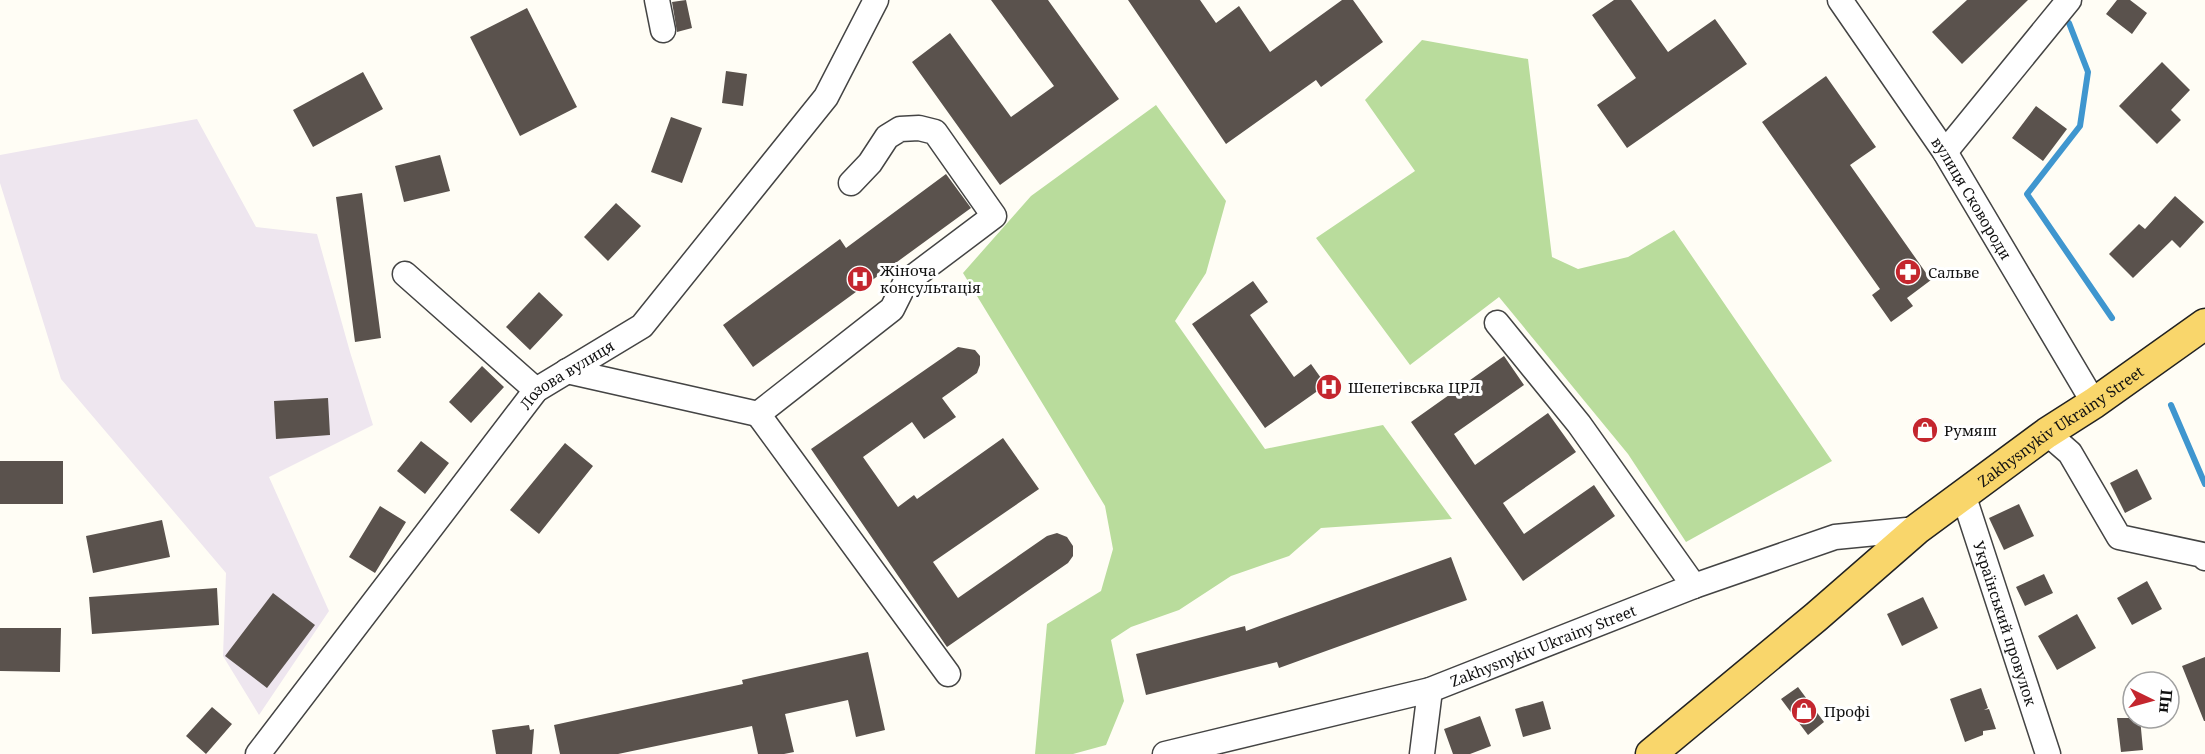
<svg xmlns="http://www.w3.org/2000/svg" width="2205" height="754" viewBox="0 0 2205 754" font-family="'Noto Serif',serif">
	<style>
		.industrial { fill: #eee6ef }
		.forest { fill: #b9dc9c }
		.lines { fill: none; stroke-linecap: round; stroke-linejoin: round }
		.stream { stroke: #3f96cf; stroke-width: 6 }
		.building { fill: #5a524d }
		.minor-casing { stroke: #444; stroke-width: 27 }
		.major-casing { stroke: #222; stroke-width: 33 }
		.minor { stroke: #fff; stroke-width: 24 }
		.major { stroke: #f9d66b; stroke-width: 30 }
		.labels { text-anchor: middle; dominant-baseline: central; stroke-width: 6; stroke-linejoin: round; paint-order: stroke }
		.street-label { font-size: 15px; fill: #111; stroke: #fff }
		.poi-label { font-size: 15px; fill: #111; stroke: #fff; text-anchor: start }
	</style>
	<rect width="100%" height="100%" fill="#fffdf5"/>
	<!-- industrial -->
	<path class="industrial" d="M 197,119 L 256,227 L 317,234 L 350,352 L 373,425 L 269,477 L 329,611 L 259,715 L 223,656 L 226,573 L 61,379 L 0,183 L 0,155 Z"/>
	<!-- forest -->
	<path class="forest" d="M 1422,40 L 1528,59 L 1552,257 L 1578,269 L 1628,257 L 1674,230 L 1832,461 L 1686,542 L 1628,454 L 1499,297 L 1410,365 L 1316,238 L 1415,171 L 1365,100 Z
		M 1156,105 L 1226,201 L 1206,273 L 1175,321 L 1265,449 L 1383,425 L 1452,519 L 1321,528 L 1289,556 L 1231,576 L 1179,610 L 1131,627 L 1111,640 L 1124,701 L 1106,745 L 1073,754 L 1035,754 L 1047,624 L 1101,591 L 1113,549 L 1105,506 L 963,273 L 1031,196 Z"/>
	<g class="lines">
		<!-- stream -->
		<path class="stream" d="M 2069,23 L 2088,72 L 2080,126 L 2027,194 L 2112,318
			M 2171,405 L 2205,484"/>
	</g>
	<!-- building -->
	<path class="building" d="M 686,0 L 692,28 L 677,32 L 672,2 Z
		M 991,0 L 1048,0 L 1119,99 L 1000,185 L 912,62 L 950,33 L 1011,117 L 1054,86 Z
		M 1128,0 L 1200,0 L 1216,23 L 1239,6 L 1270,52 L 1342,0 L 1353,0 L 1383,42 L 1321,87 L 1316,80 L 1226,144 Z
		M 1614,0 L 1631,0 L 1668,52 L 1715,19 L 1747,64 L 1627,148 L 1597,105 L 1636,78 L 1592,15 Z
		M 1967,0 L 2028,0 L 1962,64 L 1932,32 Z
		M 2117,0 L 2130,0 L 2147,13 L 2132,34 L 2106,14 Z
		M 527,8 L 577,107 L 520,136 L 470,37 Z
		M 2162,62 L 2190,90 L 2171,110 L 2181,120 L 2157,144 L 2119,106 Z
		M 726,71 L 747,74 L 743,106 L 722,103 Z
		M 363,72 L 383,109 L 313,147 L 293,110 Z
		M 1826,76 L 1876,147 L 1850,165 L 1931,280 L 1907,298 L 1913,306 L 1891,322 L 1872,295 L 1880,289 L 1762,122 Z
		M 2036,106 L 2067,129 L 2043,161 L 2012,138 Z
		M 671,117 L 702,128 L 682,183 L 651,172 Z
		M 440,155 L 450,191 L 404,202 L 395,166 Z
		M 946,174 L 971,208 L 753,367 L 723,325 L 840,239 L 846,248 Z
		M 362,193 L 381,338 L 355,342 L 336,197 Z
		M 2175,196 L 2204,222 L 2180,248 L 2172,240 L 2133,278 L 2109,254 L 2139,224 L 2145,229 Z
		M 616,203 L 641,226 L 608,261 L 584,237 Z
		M 1253,281 L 1268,302 L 1250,315 L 1294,377 L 1311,364 L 1326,385 L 1265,428 L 1192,324 Z
		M 539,292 L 563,315 L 530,350 L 506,327 Z
		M 958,347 L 975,350 L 980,356 L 980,365 L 977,373 L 942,398 L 956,417 L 924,439 L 912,422 L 863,457 L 898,507 L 914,495 L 917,499 L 1003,438 L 1039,489 L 933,562 L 958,598 L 1047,536 L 1057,533 L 1067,537 L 1073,546 L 1073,556 L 1068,563 L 947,647 L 811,449 Z
		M 1504,356 L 1524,385 L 1454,434 L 1475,465 L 1548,413 L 1576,452 L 1503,503 L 1524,534 L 1594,485 L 1615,516 L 1523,581 L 1411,422 Z
		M 482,366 L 504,387 L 471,423 L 449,402 Z
		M 328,398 L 330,435 L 276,439 L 274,401 Z
		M 421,441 L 449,463 L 425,494 L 397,471 Z
		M 565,443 L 593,466 L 539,534 L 510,510 Z
		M 0,461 L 63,461 L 63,504 L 0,504 Z
		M 2137,469 L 2152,499 L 2125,513 L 2110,483 Z
		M 2019,504 L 2034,536 L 2004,550 L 1989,518 Z
		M 380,506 L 406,522 L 375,573 L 349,557 Z
		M 162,520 L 170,557 L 93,573 L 86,536 Z
		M 1451,557 L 1467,600 L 1279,668 L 1277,662 L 1146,695 L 1136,654 L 1245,626 L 1246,631 Z
		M 2044,574 L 2053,593 L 2025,606 L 2016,587 Z
		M 2147,581 L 2162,609 L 2132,625 L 2117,598 Z
		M 217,588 L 219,625 L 92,634 L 89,597 Z
		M 273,593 L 315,625 L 267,688 L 225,656 Z
		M 1923,597 L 1938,628 L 1902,646 L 1887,614 Z
		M 2077,614 L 2096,648 L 2057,670 L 2038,636 Z
		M 0,628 L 61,628 L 60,672 L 0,671 Z
		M 868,652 L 885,730 L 856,737 L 848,700 L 785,714 L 794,752 L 784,754 L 758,754 L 752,726 L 618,754 L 560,754 L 554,725 L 743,684 L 742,680 Z
		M 2205,657 L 2205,721 L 2204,721 L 2182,666 Z
		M 1798,687 L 1824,722 L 1808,735 L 1781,699 Z
		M 1981,688 L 1988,708 L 1984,710 L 1989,709 L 1996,729 L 1983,731 L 1983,735 L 1965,742 L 1950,699 Z
		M 1543,701 L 1551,729 L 1523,737 L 1515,709 Z
		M 212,707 L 232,724 L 206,754 L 186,736 Z
		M 1480,716 L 1491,746 L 1470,754 L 1453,754 L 1444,729 Z
		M 2117,718 L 2140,718 L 2143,750 L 2121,752 Z
		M 529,725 L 530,730 L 534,729 L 532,754 L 496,754 L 492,730 Z"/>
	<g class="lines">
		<!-- minor casing -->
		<g class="minor-casing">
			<g id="minor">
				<path d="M 657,0 L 663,30"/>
				<path id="s1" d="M 1840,0 L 1945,152 L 2094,403"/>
				<path d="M 1945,152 L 2069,0"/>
				<path d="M 405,274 L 536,390"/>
				<path d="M 1497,323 L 1579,424 L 1694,586"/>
				<path d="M 567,371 L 758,414 L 892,309 L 905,283 L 994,216 L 935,132 L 919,128 L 900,129 L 887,137 L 870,163 L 851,183"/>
				<path d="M 758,414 L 948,674"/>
				<path d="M 2047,433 L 2070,453 L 2119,537 L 2203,555 L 2205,558"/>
				<path id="s2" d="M 1963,494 L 2048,754"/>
				<path id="s3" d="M 258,754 L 536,390 L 642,326 L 826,97 L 876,0"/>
				<path id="s4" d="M 1165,754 L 1430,690 L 1694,586 L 1835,537 L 1917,529"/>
				<path d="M 1422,754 L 1430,690"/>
			</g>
		</g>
		<!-- major casing -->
		<g class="major-casing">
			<g id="major">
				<path id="s5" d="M 1651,754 L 1816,617 L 1917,529 L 2047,433 L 2094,403 L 2205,324"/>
			</g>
		</g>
		<!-- minor -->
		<use href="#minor" class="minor"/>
		<!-- major -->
		<use href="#major" class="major"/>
	</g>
	<!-- icons -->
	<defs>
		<g id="pharmacy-disc" transform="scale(1.35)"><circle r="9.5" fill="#c4262e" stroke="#fff"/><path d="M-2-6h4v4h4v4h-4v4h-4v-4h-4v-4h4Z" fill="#fff"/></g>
		<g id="hospital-disc" transform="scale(1.35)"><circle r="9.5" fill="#c4262e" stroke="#fff"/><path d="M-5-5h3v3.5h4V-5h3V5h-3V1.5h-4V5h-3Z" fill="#fff"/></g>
		<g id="shop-disc" transform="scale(1.35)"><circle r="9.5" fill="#c4262e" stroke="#fff"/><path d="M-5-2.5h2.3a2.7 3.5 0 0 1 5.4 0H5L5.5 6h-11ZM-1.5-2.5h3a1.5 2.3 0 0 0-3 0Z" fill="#fff"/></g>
	</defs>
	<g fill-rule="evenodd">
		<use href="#pharmacy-disc" x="1908" y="272"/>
		<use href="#hospital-disc" x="860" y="279"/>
		<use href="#hospital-disc" x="1329" y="387"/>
		<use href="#shop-disc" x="1925" y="430"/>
		<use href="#shop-disc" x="1804" y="711"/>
	</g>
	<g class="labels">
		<!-- street labels -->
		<g class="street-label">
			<text stroke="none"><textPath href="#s1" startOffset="238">вулиця Сковороди</textPath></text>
			<text stroke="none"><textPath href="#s3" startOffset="492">Лозова вулиця</textPath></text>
			<text stroke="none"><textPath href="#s5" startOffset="525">Zakhysnykiv Ukrainy Street</textPath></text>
			<text stroke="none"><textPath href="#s2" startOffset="136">Український провулок</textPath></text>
			<text stroke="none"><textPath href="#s4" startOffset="394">Zakhysnykiv Ukrainy Street</textPath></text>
		</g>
		<!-- poi labels -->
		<g class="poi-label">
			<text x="880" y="270">Жіноча<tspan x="880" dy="17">консультація</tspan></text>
			<text x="1928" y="272">Сальве</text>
			<text x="1348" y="387">Шепетівська ЦРЛ</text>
			<text x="1944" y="430">Румяш</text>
			<text x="1824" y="711">Профі</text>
		</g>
	</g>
	<!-- north arrow -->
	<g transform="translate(2151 700) rotate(95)"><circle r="28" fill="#ffffff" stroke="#a0a0a0" stroke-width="1.5"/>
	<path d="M0-4.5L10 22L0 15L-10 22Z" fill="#c4262e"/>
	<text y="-9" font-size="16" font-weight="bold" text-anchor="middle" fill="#111111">Пн</text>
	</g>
</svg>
